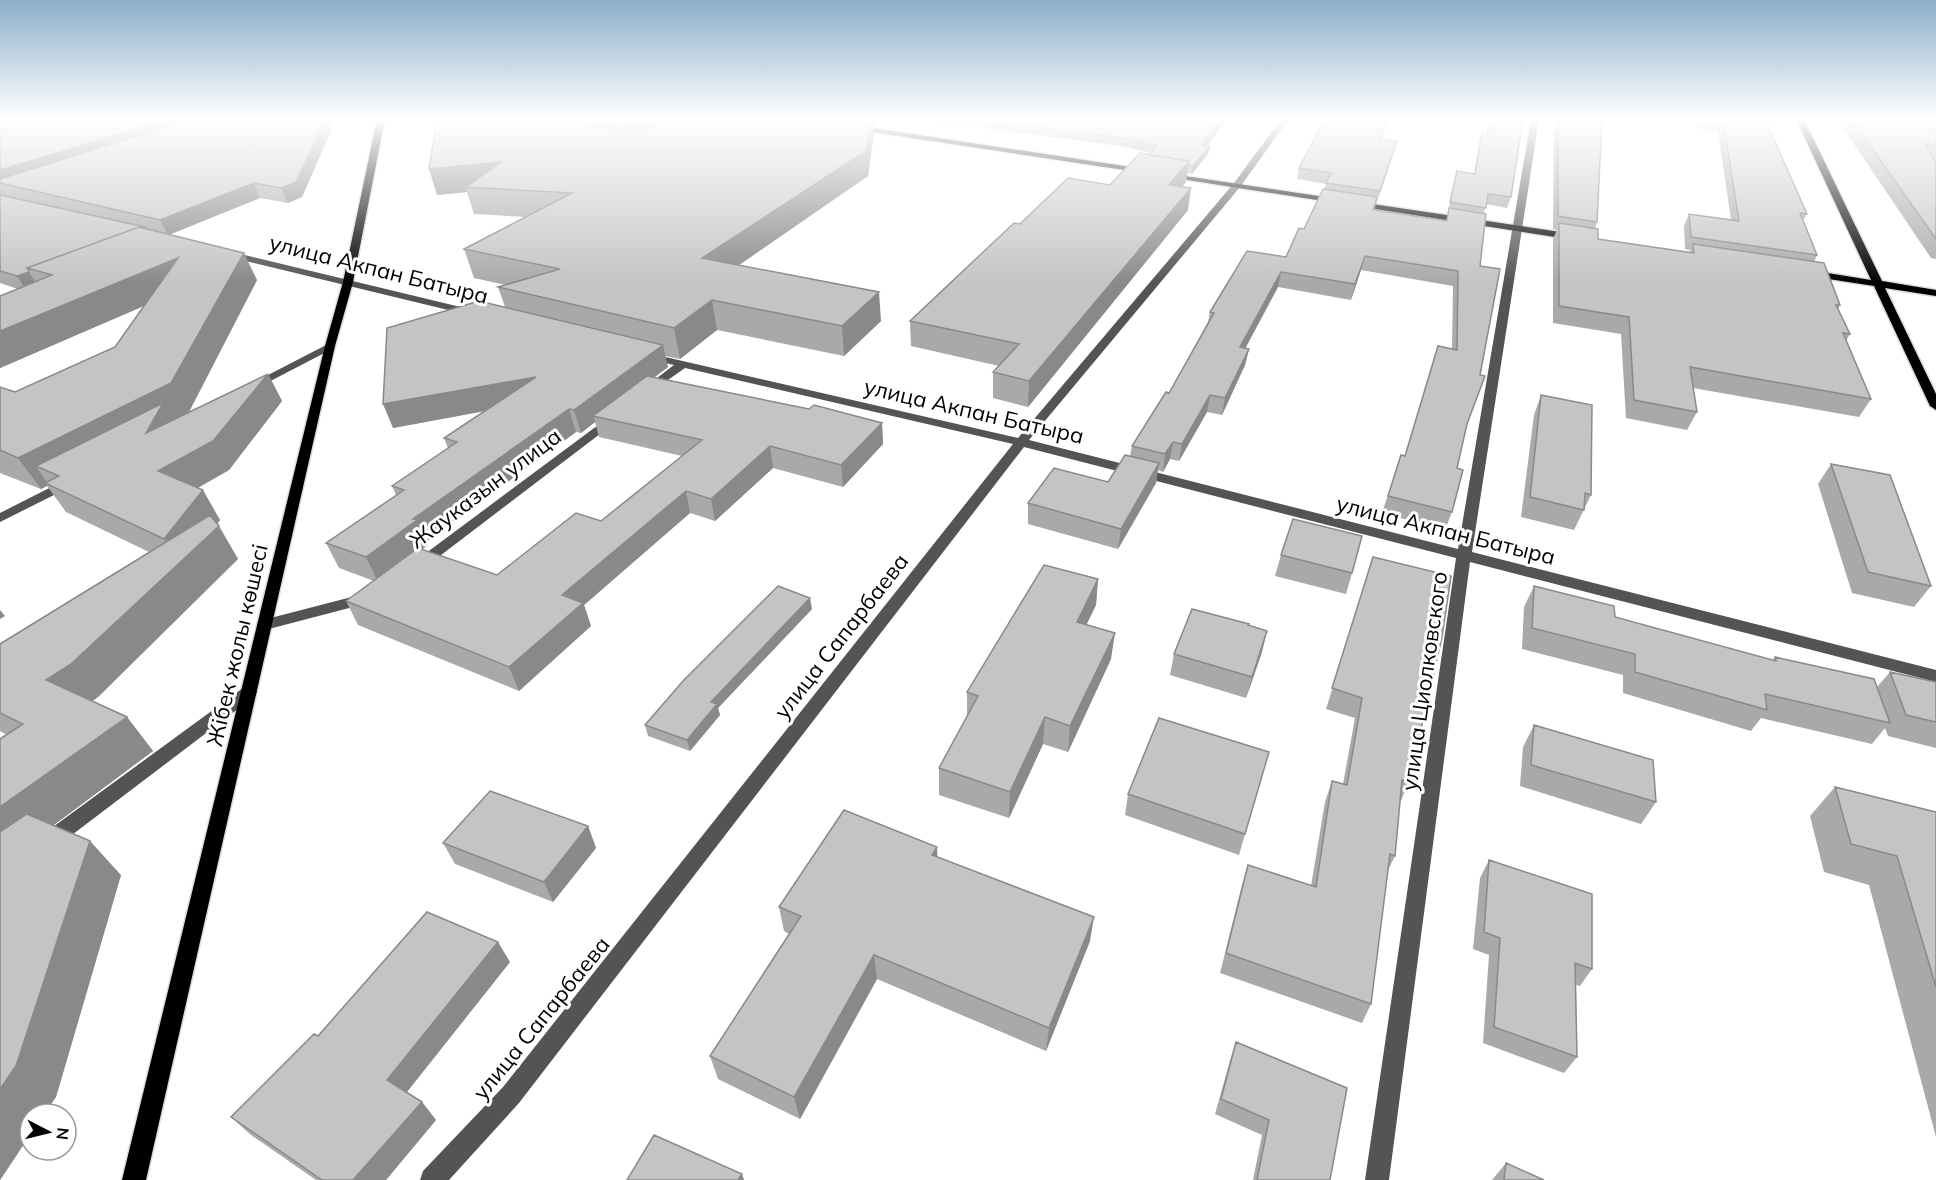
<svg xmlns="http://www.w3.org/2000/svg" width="1936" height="1180" viewBox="0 0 1936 1180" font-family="Mulish,sans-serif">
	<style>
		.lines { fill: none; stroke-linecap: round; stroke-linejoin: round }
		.major-casing { stroke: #dbdbdb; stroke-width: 3 }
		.minor { fill: #545454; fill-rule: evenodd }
		.major { fill: #000; fill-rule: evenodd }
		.wall { fill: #a9a9a9; fill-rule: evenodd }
		.shaded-wall { fill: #898989 }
		.building { fill: #c4c4c4; stroke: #898989; stroke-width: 1.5 }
		.labels { text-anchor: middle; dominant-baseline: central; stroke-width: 6; stroke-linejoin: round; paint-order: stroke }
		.street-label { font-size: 22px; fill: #000; stroke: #fff }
	</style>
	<rect width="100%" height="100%" fill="#fff"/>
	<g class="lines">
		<!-- major casing -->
		<g class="major-casing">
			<path id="major" d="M 377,119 L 385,119 L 353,282 L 335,346 L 146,1180 L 122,1180 L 325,346 L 343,282 Z
				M 1796,119 L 1804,119 L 1882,281 L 1936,290 L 1936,296 L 1885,288 L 1936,394 L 1936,410 L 1930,406 L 1874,286 L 1809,276 L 1804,273 L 1809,270 L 1871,280 Z
				M 854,125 L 1144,169 L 1148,171 L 1144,173 L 851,129 Z
				M 1165,173 L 1574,234 L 1579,237 L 1574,240 L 1168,177 L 1165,177 Z"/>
		</g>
		<!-- minor -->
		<path class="minor" d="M 1281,119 L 1289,119 L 1240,187 L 1029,440 L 1458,549 L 1531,119 L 1539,119 L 1472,552 L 1936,670 L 1936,682 L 1470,562 L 1389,1180 L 1365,1180 L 1456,558 L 1024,447 L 519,1103 L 449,1180 L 420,1180 L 423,1171 L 503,1087 L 1013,444 L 685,368 L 648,394 L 642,390 L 644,388 L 674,365 L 644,358 L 644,354 L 648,353 L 1018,438 L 1234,183 Z
			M 228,251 L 473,310 L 478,313 L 473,316 L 225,256 L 225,252 Z
			M 330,343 L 334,344 L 334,348 L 257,388 L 249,388 L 247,386 Z
			M 613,414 L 619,418 L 617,421 L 424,568 L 414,568 L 412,565 L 414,562 Z
			M 69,478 L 76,482 L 74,485 L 0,522 L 0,513 Z
			M 367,593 L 372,594 L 375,598 L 372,602 L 265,630 L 259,629 L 257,625 L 259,621 Z
			M 249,686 L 255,688 L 257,692 L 255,696 L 56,847 L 49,849 L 42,847 L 39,841 L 42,835 L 243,688 Z"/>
		<!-- major -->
		<use href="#major" class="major"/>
	</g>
	<!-- wall -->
	<path class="wall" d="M 0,119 L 336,119 L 302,197 L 288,203 L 260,198 L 169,235 L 257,280 L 188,413 L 268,374 L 282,401 L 229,470 L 198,488 L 220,520 L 217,524 L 238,559 L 98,697 L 92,701 L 127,717 L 153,751 L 54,825 L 121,875 L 56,1097 L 44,1114 L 30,1114 L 30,1135 L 0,1180 L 7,735 L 0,731 L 0,644 L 149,552 L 66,512 L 47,486 L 41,489 L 0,473 L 0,387 L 15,392 L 115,347 L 144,306 L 0,368 L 0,296 L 18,289 L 0,283 Z
		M 437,119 L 876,119 L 875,126 L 874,125 L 874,133 L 868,176 L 739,265 L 881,321 L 844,356 L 717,330 L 680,359 L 665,356 L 668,367 L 654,377 L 809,409 L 882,423 L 883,444 L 843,487 L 773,468 L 715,521 L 690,513 L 584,605 L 591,626 L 519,691 L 358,625 L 346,601 L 374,581 L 339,568 L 326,543 L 396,495 L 392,486 L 448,448 L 444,438 L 485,411 L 393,428 L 505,307 L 498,287 L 506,285 L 474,278 L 464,249 L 526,217 L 474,214 L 467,192 L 437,195 ZM 595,422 L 599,437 L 682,456 L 601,521 L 497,575 L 422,549 L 428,545 L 426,542 L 576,432 L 581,433 Z
		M 925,119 L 1227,119 L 1207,146 L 1208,154 L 1192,174 L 1187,173 L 1186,182 L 1182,187 L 1188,210 L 1028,407 L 993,398 L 993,372 L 999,366 L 911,346 L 910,321 L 1020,224 L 1110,185 L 1151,153 L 1120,146 L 925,120 Z
		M 1489,119 L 1523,119 L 1511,197 L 1507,208 L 1486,204 L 1484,213 L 1467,426 L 1457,468 L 1452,512 L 1445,530 L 1382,513 L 1401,455 L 1405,456 L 1452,349 L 1453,286 L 1361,270 L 1351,300 L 1278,287 L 1245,348 L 1249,349 L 1245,365 L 1222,415 L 1207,412 L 1179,461 L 1170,459 L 1163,472 L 1158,470 L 1156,483 L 1118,549 L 1028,524 L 1028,503 L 1108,482 L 1130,456 L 1132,446 L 1169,393 L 1208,322 L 1210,312 L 1286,257 L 1304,229 L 1324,189 L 1326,184 L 1297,179 L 1299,168 L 1382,139 L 1397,141 L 1374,210 L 1446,221 L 1457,171 L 1474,174 L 1479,143 L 1482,133 L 1486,134 Z
		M 1554,119 L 1607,119 L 1604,128 L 1602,128 L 1597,222 L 1595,229 L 1598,239 L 1690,252 L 1690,250 L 1685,249 L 1684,226 L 1689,214 L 1731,220 L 1718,131 L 1696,128 L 1695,119 L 1765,119 L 1807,214 L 1803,220 L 1817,255 L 1814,262 L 1840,305 L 1838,309 L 1850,334 L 1846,341 L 1871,399 L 1859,417 L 1693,388 L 1697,412 L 1687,430 L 1626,418 L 1621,334 L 1553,323 L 1553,239 L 1557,230 L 1553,229 Z
		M 1837,119 L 1936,119 L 1936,159 L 1934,158 L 1936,162 L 1936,259 L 1931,258 Z
		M 1541,395 L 1591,495 L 1574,530 L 1521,517 L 1534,415 Z
		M 1831,464 L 1931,586 L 1914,607 L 1852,593 L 1818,484 Z
		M 1281,555 L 1352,573 L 1346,594 L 1275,576 Z
		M 1373,557 L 1409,782 L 1400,803 L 1395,856 L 1388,870 L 1371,1004 L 1362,1023 L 1220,973 L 1242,885 L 1248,865 L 1311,886 L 1325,802 L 1332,781 L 1343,784 L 1355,718 L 1326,709 Z
		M 1098,579 L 1096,605 L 1086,625 L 1111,659 L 1068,752 L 1043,744 L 1009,818 L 939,795 L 939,768 L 967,717 L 967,692 Z
		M 1534,586 L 1615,617 L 1773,660 L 1775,657 L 1877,687 L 1890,672 L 1936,682 L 1936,748 L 1888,736 L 1885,728 L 1872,744 L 1761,718 L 1751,731 L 1623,693 L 1623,675 L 1522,649 L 1524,607 Z
		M 812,609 L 718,708 L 720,715 L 690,751 L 648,736 L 645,725 Z
		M 1248,625 L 1262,652 L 1246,698 L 1170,675 L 1174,654 Z
		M 1534,725 L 1656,802 L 1641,824 L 1520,786 L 1523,747 Z
		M 1269,752 L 1239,855 L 1125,815 L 1128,794 Z
		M 1835,787 L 1936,812 L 1936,1137 L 1869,885 L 1824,872 L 1810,816 Z
		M 588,826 L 596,848 L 553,902 L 455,864 L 443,843 Z
		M 938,857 L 1090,941 L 1046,1051 L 877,979 L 800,1119 L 718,1079 L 710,1056 L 789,934 L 784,931 L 779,907 Z
		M 1489,860 L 1592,969 L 1580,986 L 1576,985 L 1577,1057 L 1564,1073 L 1483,1043 L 1489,955 L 1473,949 L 1480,878 Z
		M 510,962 L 407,1092 L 422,1102 L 436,1120 L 386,1180 L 316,1180 L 251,1135 L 231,1117 L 318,1036 Z
		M 1236,1042 L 1330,1180 L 1253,1180 L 1262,1135 L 1215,1114 L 1231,1057 Z
		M 1506,1163 L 1544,1180 L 1492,1180 Z"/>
	<!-- shaded-wall -->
	<path class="shaded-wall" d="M 170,119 L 214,119 L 0,183 L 0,170 Z
		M 326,119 L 336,119 L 302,197 L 288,203 L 281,188 Z
		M 649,119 L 700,119 L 634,147 L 629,123 Z
		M 872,119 L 874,119 L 874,133 L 868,176 L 707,287 L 702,258 Z
		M 1222,119 L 1227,119 L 1201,153 L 1202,145 Z
		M 1388,119 L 1389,119 L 1377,149 L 1380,138 Z
		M 594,120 L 599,144 L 587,123 Z
		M 1397,141 L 1394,151 L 1377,202 L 1380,191 Z
		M 1210,146 L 1208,154 L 1192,174 L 1193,166 Z
		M 1189,161 L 1186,182 L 1166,206 L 1169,185 Z
		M 501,162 L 466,187 L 467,192 L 437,195 L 429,169 Z
		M 254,183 L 260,198 L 168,235 L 160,220 Z
		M 1191,188 L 1188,210 L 1028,407 L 1029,381 Z
		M 244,253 L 257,280 L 188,414 L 59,476 L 36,466 L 48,484 L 45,483 L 47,486 L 41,489 L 18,458 Z
		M 1365,256 L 1361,270 L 1351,300 L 1355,284 Z
		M 178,258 L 192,285 L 0,368 L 0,331 Z
		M 29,272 L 38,287 L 27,291 L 17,276 Z
		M 1281,272 L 1278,287 L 1237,364 L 1240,347 Z
		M 879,292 L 881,321 L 844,356 L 842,326 Z
		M 712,300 L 717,330 L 680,359 L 674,328 Z
		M 663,345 L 668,367 L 601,418 L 593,416 L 595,422 L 581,433 L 574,410 Z
		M 1249,349 L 1245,365 L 1222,415 L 1225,398 Z
		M 268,374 L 282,401 L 229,470 L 176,500 L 158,471 Z
		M 536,377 L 543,400 L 393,428 L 383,404 Z
		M 1210,395 L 1207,412 L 1179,461 L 1182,444 Z
		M 569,409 L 576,432 L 426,542 L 428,545 L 378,582 L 366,557 L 413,519 Z
		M 882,423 L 883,444 L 843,487 L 841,465 Z
		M 1173,442 L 1170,459 L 1163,472 L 1165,454 Z
		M 770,446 L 773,468 L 715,521 L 711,499 Z
		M 1159,463 L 1156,483 L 1118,549 L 1121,529 Z
		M 203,490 L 220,520 L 207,538 L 219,526 L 238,559 L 98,697 L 74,714 L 46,680 L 179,563 L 164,539 Z
		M 686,491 L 690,513 L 584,605 L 591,626 L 519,691 L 509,667 L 562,595 Z
		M 1098,579 L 1096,605 L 1075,648 L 1077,622 Z
		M 810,598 L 812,609 L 718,708 L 720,715 L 690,751 L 687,740 L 711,702 Z
		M 0,610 L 5,616 L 0,619 Z
		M 1267,631 L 1262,652 L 1246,698 L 1252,677 Z
		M 1115,633 L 1111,659 L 1068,752 L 1070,726 Z
		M 127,717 L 153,751 L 0,865 L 0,807 Z
		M 1045,717 L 1043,744 L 1009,818 L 1010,792 Z
		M 588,826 L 596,848 L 553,902 L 544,882 Z
		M 90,841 L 121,875 L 56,1097 L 44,1114 L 30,1114 L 30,1135 L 0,1180 L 0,1089 Z
		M 937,847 L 938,871 L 932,855 Z
		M 1094,917 L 1090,941 L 1046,1051 L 1049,1028 Z
		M 498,942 L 510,962 L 402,1098 L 387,1080 Z
		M 874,955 L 877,979 L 800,1119 L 794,1097 Z
		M 422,1102 L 436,1120 L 386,1180 L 353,1180 Z
		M 742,1174 L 744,1180 L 738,1180 Z"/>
	<!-- building -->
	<path class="building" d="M 0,119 L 170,119 L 0,170 Z
		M 191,119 L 326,119 L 296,182 L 281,188 L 254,183 L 160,220 L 0,183 L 0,179 Z
		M 437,119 L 649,119 L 646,121 L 629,123 L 594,120 L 587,123 L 589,126 L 629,131 L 649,129 L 669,119 L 872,119 L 866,151 L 702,258 L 879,292 L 842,326 L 712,300 L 674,328 L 498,287 L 560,269 L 464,249 L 572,193 L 466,187 L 501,162 L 429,169 Z
		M 976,119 L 1222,119 L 1202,145 L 1210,146 L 1193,166 L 1188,165 L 1189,161 L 1149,155 L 1157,146 L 1121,138 Z
		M 1325,119 L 1388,119 L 1380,138 L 1397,141 L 1380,191 L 1326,183 L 1331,173 L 1299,168 Z
		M 1490,119 L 1523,119 L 1511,197 L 1488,194 L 1486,208 L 1450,202 L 1457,171 L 1475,174 L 1482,133 L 1488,134 Z
		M 1558,119 L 1602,119 L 1597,222 L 1558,216 Z
		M 1715,119 L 1765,119 L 1807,214 L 1800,213 L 1817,255 L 1691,237 L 1689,214 L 1739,221 L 1723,120 Z
		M 1851,119 L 1936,119 L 1936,145 L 1925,144 L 1936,162 L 1936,239 Z
		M 1140,153 L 1189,161 L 1169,185 L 1191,188 L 1029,381 L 993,372 L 1019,344 L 910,321 L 1014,223 L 1020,224 L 1068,178 L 1110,185 Z
		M 1323,189 L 1377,197 L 1373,210 L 1447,221 L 1449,208 L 1486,214 L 1480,266 L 1500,269 L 1480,375 L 1485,376 L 1467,424 L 1457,468 L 1463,470 L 1452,512 L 1388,496 L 1401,455 L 1405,456 L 1438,346 L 1457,350 L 1458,271 L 1365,256 L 1355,284 L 1281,272 L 1240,347 L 1249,349 L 1225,398 L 1210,395 L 1182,444 L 1173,442 L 1165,454 L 1132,446 L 1166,392 L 1169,393 L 1214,313 L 1210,312 L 1247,251 L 1286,257 L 1299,228 L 1304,229 Z
		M 0,195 L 145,227 L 142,228 L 139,227 L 27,268 L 29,272 L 17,276 L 0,271 Z
		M 1559,223 L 1598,229 L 1598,239 L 1694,253 L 1693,244 L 1824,263 L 1840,305 L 1836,305 L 1850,334 L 1843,333 L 1871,399 L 1690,367 L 1697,412 L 1634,400 L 1629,317 L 1559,306 Z
		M 139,227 L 244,253 L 171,383 L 18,458 L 0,450 L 0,387 L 15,392 L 115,347 L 178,258 L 0,331 L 0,296 L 52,275 L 27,268 Z
		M 479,301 L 663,345 L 574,410 L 569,409 L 413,519 L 417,520 L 366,557 L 326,543 L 404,490 L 392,486 L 457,442 L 444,438 L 536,377 L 383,404 L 387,328 Z
		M 268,374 L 213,441 L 158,471 L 203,490 L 164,539 L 45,483 L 59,476 L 36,466 L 163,403 L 146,433 Z
		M 647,376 L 809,409 L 814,405 L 882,423 L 841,465 L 770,446 L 711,499 L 686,491 L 562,595 L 583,603 L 509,667 L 346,601 L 418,548 L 497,575 L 576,513 L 601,521 L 702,440 L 593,416 Z
		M 1541,395 L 1592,405 L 1591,495 L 1585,493 L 1584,510 L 1530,497 Z
		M 1125,455 L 1159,463 L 1121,529 L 1028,503 L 1054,468 L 1108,482 Z
		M 1831,464 L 1890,475 L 1931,586 L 1868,572 Z
		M 210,515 L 219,526 L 71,664 L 46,680 L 127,717 L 0,807 L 0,739 L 23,724 L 0,713 L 0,644 Z
		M 1293,519 L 1362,536 L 1352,573 L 1281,555 Z
		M 1373,557 L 1451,576 L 1442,637 L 1409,782 L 1402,780 L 1395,856 L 1390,854 L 1371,1004 L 1226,953 L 1248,865 L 1316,887 L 1332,781 L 1347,785 L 1362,698 L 1332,688 Z
		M 1044,565 L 1098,579 L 1077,622 L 1115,633 L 1070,726 L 1045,717 L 1010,792 L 939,768 L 978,696 L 967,692 Z
		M 778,586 L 810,598 L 711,702 L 717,704 L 687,740 L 645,725 L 683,681 Z
		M 1534,586 L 1614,606 L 1615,617 L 1776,661 L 1775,657 L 1874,679 L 1890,723 L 1765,694 L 1767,710 L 1635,672 L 1635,654 L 1532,628 Z
		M 1192,609 L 1249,624 L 1248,625 L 1267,631 L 1252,677 L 1174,654 Z
		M 1890,672 L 1936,682 L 1936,722 L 1906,715 Z
		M 1159,718 L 1269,752 L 1245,834 L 1128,794 Z
		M 1534,725 L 1653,760 L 1656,802 L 1531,765 Z
		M 1835,787 L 1936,812 L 1936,987 L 1897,856 L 1851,844 Z
		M 490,791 L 588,826 L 544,882 L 443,843 Z
		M 844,810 L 937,847 L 932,855 L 1094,917 L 1049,1028 L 874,955 L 794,1097 L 710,1056 L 801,916 L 779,907 Z
		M 27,814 L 90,841 L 16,1066 L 0,1089 L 0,832 Z
		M 1489,860 L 1592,894 L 1592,969 L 1575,963 L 1577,1057 L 1494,1027 L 1500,938 L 1484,932 Z
		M 427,912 L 498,942 L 387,1080 L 422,1102 L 353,1180 L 322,1180 L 231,1117 L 314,1034 L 318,1036 Z
		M 1236,1042 L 1347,1088 L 1330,1180 L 1257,1180 L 1269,1120 L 1221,1099 Z
		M 654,1135 L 742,1174 L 738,1180 L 627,1180 Z
		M 1506,1163 L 1544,1180 L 1504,1180 Z"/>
	<!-- sky -->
	<linearGradient id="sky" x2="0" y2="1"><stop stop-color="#8cadcc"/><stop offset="0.42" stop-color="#fff"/><stop offset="1" stop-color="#fff" stop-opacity="0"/></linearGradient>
	<rect width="1936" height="284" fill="url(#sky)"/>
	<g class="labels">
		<!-- street labels -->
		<g class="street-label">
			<text transform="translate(379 269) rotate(14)">улица Акпан Батыра</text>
			<text transform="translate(974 411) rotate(13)">улица Акпан Батыра</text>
			<text transform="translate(485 488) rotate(-37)">Жауказын улица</text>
			<text transform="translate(1446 530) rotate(14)">улица Акпан Батыра</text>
			<text transform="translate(841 636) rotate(-52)">улица Сапарбаева</text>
			<text transform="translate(237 645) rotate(-77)">Жібек жолы көшесі</text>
			<text transform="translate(1424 681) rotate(-82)">улица Циолковского</text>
			<text transform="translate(541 1018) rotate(-51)">улица Сапарбаева</text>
		</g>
	</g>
	<!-- north arrow -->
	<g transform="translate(48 1132) rotate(97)"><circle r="28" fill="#ffffff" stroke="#999999" stroke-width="1.5"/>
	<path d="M0-4.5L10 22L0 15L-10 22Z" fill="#000000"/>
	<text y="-9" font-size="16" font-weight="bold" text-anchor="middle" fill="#000000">N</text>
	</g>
</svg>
